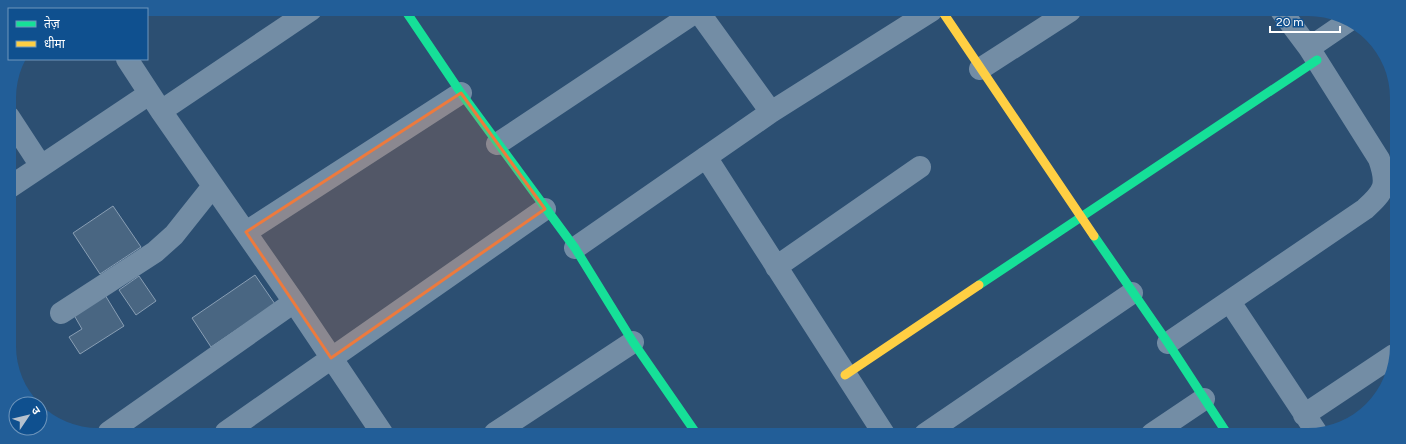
<svg xmlns="http://www.w3.org/2000/svg" width="1406" height="444" viewBox="0 0 1406 444" font-family="Figtree,'Noto Sans Devanagari',sans-serif">
	<style>
		.building { fill: #496682; stroke: #889eb4 }
		.lines { fill: none; stroke-linecap: round; stroke-linejoin: round }
		.street { stroke: #738da5; stroke-width: 22 }
		.fast { stroke: #16e098; stroke-width: 9 }
		.slow { stroke: #ffcf43; stroke-width: 9 }
		.marked { fill: #ed7a3d; fill-opacity: 0.2; stroke: #ed7a3d; stroke-width: 3; stroke-linejoin: round }
	</style>
	<rect width="100%" height="100%" fill="#2c4f72"/>
	<!-- building -->
	<path class="building" d="M 113,206 L 141,247 L 100,274 L 73,233 Z
		M 255,275 L 275,304 L 211,347 L 192,318 Z
		M 139,276 L 156,301 L 136,315 L 119,290 Z
		M 102,290 L 124,326 L 80,354 L 69,337 L 82,329 L 71,310 Z"/>
	<g class="lines">
		<!-- street -->
		<path class="street" d="M 698,11 L 771,112
			M 1309,48 L 1347,22
			M 127,59 L 161,111 L 294,302 L 382,433
			M 980,69 L 1070,11
			M 161,111 L 311,10
			M 9,117 L 41,166
			M 497,144 L 697,11
			M 706,157 L 884,434
			M 10,187 L 149,94
			M 246,232 L 461,93
			M 575,248 L 771,112 L 931,11
			M 776,267 L 920,167
			M 1230,302 L 1317,433
			M 61,313 L 155,252 L 174,235 L 213,186
			M 1168,343 L 1365,209 C 1385,191 1388,185 1379,159 L 1309,48 L 1282,12
			M 1304,415 L 1394,355
			M 109,432 L 294,302
			M 226,432 L 545,209
			M 495,433 L 633,342
			M 925,434 L 1132,293
			M 1152,434 L 1204,399"/>
		<!-- fast -->
		<path class="fast" d="M 405,10 L 461,93 L 575,248 L 633,342 L 696,433
			M 1094,236 L 1168,343 L 1228,435
			M 979,285 L 1317,60"/>
		<!-- slow -->
		<path class="slow" d="M 942,11 L 1094,236
			M 845,375 L 979,285"/>
	</g>
	<!-- marked area -->
	<path class="marked" d="M 461,93 L 545,209 L 331,358 L 246,232 Z"/>
	<!-- crop -->
	<path d="M0 0H1406V444H0ZM98 16H1308A82 82 0 0 1 1390 98V346A82 82 0 0 1 1308 428H98A82 82 0 0 1 16 346V98A82 82 0 0 1 98 16Z" fill="#225e98" fill-rule="evenodd"/>
	<!-- legend -->
	<rect x="8" y="8" width="140" height="52" fill="#0f508f" stroke="#6f96bc"/>
	<rect x="16" y="21" width="20" height="6" fill="#16e098" stroke="#6f96bc"/>
	<text x="44" y="28" font-size="12" fill="#ffffff">तेज़</text>
	<rect x="16" y="41" width="20" height="6" fill="#ffcf43" stroke="#6f96bc"/>
	<text x="44" y="48" font-size="12" fill="#ffffff">धीमा</text>
	<!-- north arrow -->
	<g transform="translate(28 416) rotate(55)"><circle r="19" fill="#0f508f" stroke="#6f96bc"/>
	<path d="M0-3L7 15L0 10L-7 15Z" fill="#b5c1ce"/>
	<text y="-6" font-size="11" font-weight="bold" text-anchor="middle" fill="#ffffff">उ</text>
	</g>
	<!-- scale -->
	<path d="M1270 26v6h70v-6" fill="none" stroke="#ffffff" stroke-width="2"/>
	<text x="1276" y="26" font-size="12" fill="#ffffff" stroke="#0f508f" stroke-width="3" paint-order="stroke">20 m</text>
</svg>
